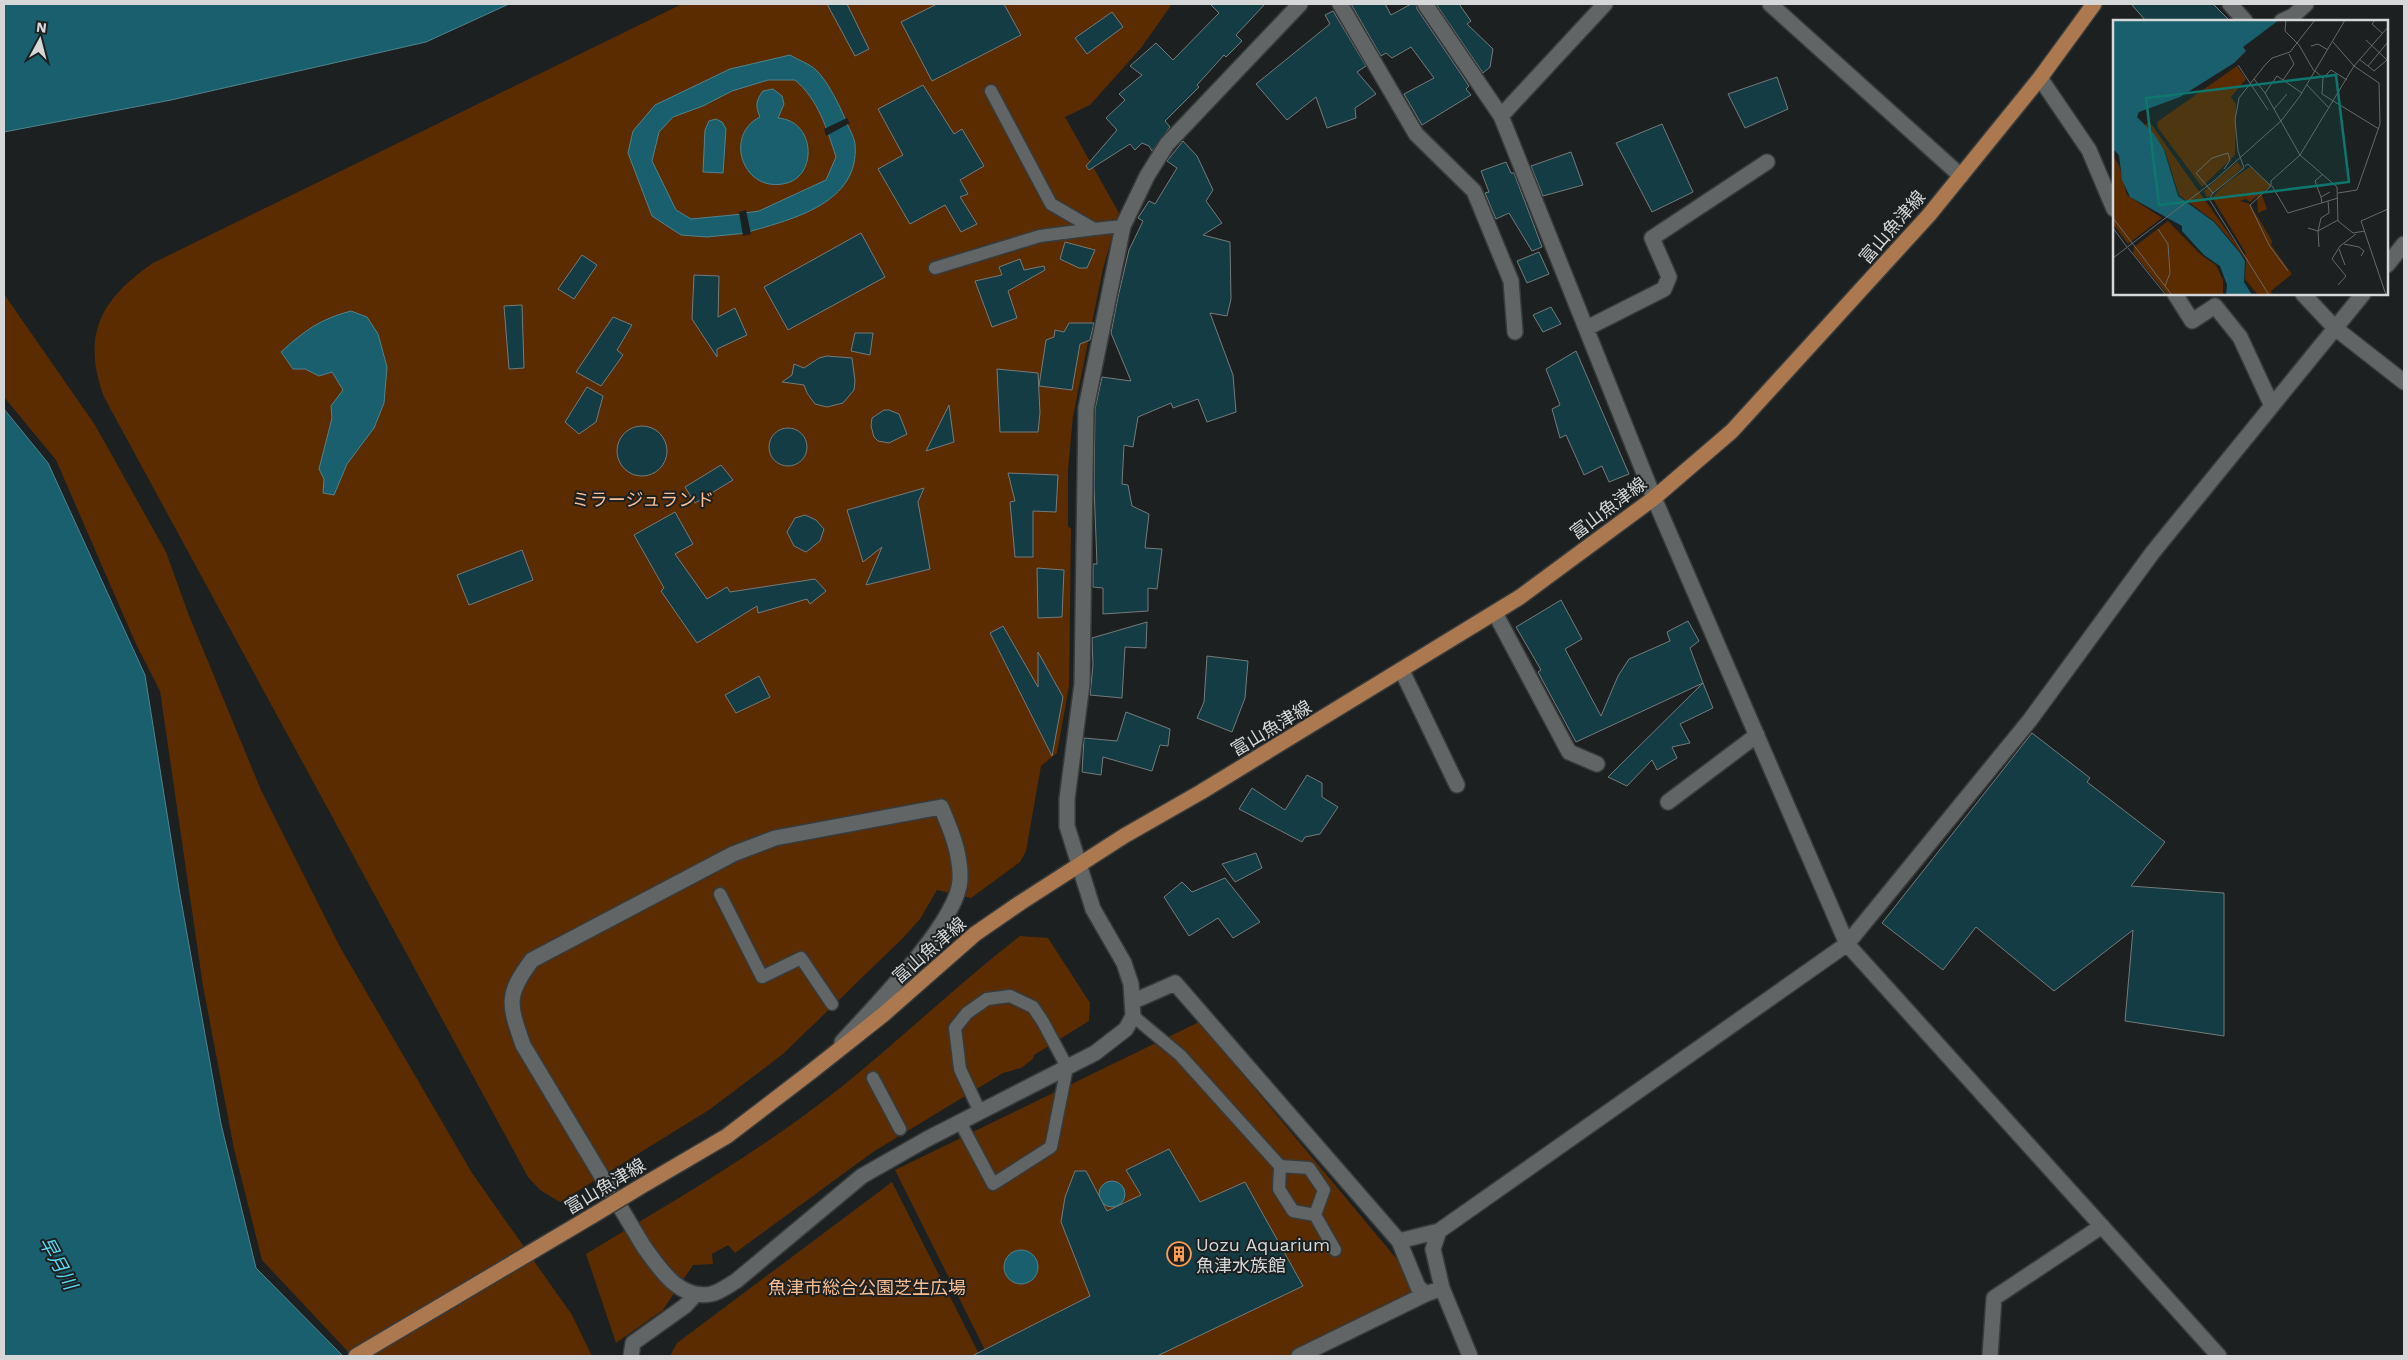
<svg xmlns="http://www.w3.org/2000/svg" width="2408" height="1360" viewBox="0 0 2408 1360" font-family="'Work Sans','Noto Sans JP',sans-serif">
	<style>
		.green { fill: #5a2c00 }
		.water { fill: #195f6d; stroke: #51838d }
		.pier { fill: #1c2021 }
		.building { fill: #133c44; stroke: #757a7b }
		.lines { fill: none; stroke-linecap: round; stroke-linejoin: round }
		.lane-casing { stroke: #383b3b; stroke-width: 15 }
		.street-casing { stroke: #383b3b; stroke-width: 18 }
		.primary-casing { stroke: #383b3b; stroke-width: 18 }
		.lane { stroke: #616566; stroke-width: 12 }
		.street { stroke: #616566; stroke-width: 15 }
		.primary { stroke: #ab784f; stroke-width: 15 }
		.primary-bridge-casing { stroke: #383b3b; stroke-width: 18; stroke-linecap: butt }
		.primary-bridge { stroke: #ab784f; stroke-width: 15 }
		.labels { text-anchor: middle; dominant-baseline: central; stroke-width: 4; stroke-linejoin: round; paint-order: stroke }
		.street-label { font-size: 18px; fill: #d5d7d8; stroke: #1c2021 }
		.park-label { font-size: 18px; fill: #f9be94; stroke: #1c2021 }
		.poi-label { font-size: 18px; fill: #d5d7d8; stroke: #1c2021; text-anchor: start }
		.water-label { font-size: 19px; font-style: italic; fill: #59d9f4; stroke: #1c2021 }
		.inset-road { fill: none; stroke: #66696a; stroke-width: 1 }
		.view { fill: #0f766e; fill-opacity: 0.15; stroke: #0f766e; stroke-width: 2.5 }
		.inset-edge { fill: none; stroke: #d5d7d8; stroke-width: 2.5 }
	</style>
	<rect width="100%" height="100%" fill="#1c2021"/>
	<!-- green -->
	<path class="green" d="M 682,4 L 1172,4 L 1141,48 L 1090,105 L 1065,117 L 1119,213 L 1103,269 L 1073,416 L 1068,470 L 1068,526 L 1071,529 L 1069,686 L 1057,753 L 1041,766 L 1026,851 L 1020,862 L 971,898 L 937,890 L 920,919 L 903,938 L 783,1054 L 709,1110 L 560,1202 L 540,1190 L 528,1177 L 104,397 C 81,334 101,299 153,263 Z
		M 4,294 L 95,425 L 166,552 L 188,613 L 261,790 L 340,947 L 472,1173 L 572,1315 L 592,1356 L 352,1356 L 262,1260 L 234,1149 L 203,986 L 160,691 L 136,644 L 56,460 L 4,397 Z
		M 1020,936 L 1048,938 L 1090,1003 L 1089,1021 L 1034,1055 L 1033,1059 L 1021,1068 L 1003,1073 L 873,1152 L 735,1253 L 728,1245 L 712,1254 L 713,1264 L 693,1265 L 663,1310 L 616,1343 L 586,1254 C 672,1202 761,1151 840,1088 C 901,1039 958,984 1020,936 Z
		M 1199,1022 L 1426,1294 L 1292,1356 L 988,1356 L 895,1170 Z
		M 892,1182 L 980,1356 L 670,1356 L 677,1343 Z"/>
	<!-- water -->
	<path class="water" d="M 4,4 L 509,4 L 426,42 L 171,100 L 4,132 Z
		M 790,55 C 798,60 810,64 816,70 C 827,80 840,106 845,119 C 848,127 854,136 855,144 C 860,203 793,219 748,232 L 745,213 L 759,211 L 826,180 L 836,157 C 827,129 818,99 795,80 L 768,80 L 732,91 L 703,106 L 673,117 L 659,132 L 652,161 L 676,210 L 691,219 L 743,214 L 747,233 L 707,237 L 681,235 L 652,216 L 628,153 L 633,131 L 655,105 L 730,69 Z
		M 773,89 L 782,96 L 784,104 L 778,118 C 816,121 817,175 787,183 C 743,195 723,135 760,117 C 755,106 756,100 763,91 Z
		M 716,119 L 722,122 L 726,129 L 723,173 L 703,172 L 705,130 L 709,121 Z
		M 351,311 L 367,317 L 378,334 L 387,367 L 384,403 L 374,428 L 347,464 L 334,495 L 323,493 L 324,479 L 319,469 L 332,418 L 331,406 L 343,390 L 332,372 L 319,376 L 305,369 L 293,369 L 281,352 C 304,331 320,319 351,311 Z
		M 4,409 L 48,463 L 145,675 L 179,889 L 221,1124 L 256,1268 L 343,1356 L 4,1356 Z
		M1099 1194a13 13 0 1 1 26 0a13 13 0 1 1-26 0Z
		M1004 1267a17 17 0 1 1 34 0a17 17 0 1 1-34 0Z"/>
	<!-- pier -->
	<path class="pier" d="M 847,118 L 850,123 L 826,136 L 824,129 Z
		M 746,210 L 751,234 L 743,236 L 739,212 Z"/>
	<!-- building -->
	<path class="building" d="M 827,4 L 847,4 L 869,49 L 855,56 Z
		M 937,4 L 1004,4 L 1021,35 L 932,81 L 901,22 Z
		M 1210,4 L 1265,4 L 1236,35 L 1242,41 L 1226,57 L 1224,55 L 1197,85 L 1199,87 L 1165,121 L 1170,127 L 1152,151 L 1149,146 L 1142,143 L 1135,150 L 1130,144 L 1089,170 L 1086,166 L 1117,130 L 1106,118 L 1125,100 L 1119,94 L 1142,75 L 1130,66 L 1156,43 L 1173,60 L 1219,13 Z
		M 1351,4 L 1385,4 L 1391,15 L 1411,4 L 1416,4 L 1417,9 L 1469,86 L 1466,89 L 1471,95 L 1422,125 L 1404,94 L 1434,78 L 1411,47 L 1392,58 L 1386,53 L 1381,56 Z
		M 1436,4 L 1459,4 L 1471,21 L 1467,24 L 1493,49 L 1490,67 L 1483,73 Z
		M 2131,4 L 2213,4 L 2230,21 L 2146,21 Z
		M 1333,11 L 1366,66 L 1357,72 L 1376,94 L 1355,108 L 1356,118 L 1327,128 L 1316,97 L 1287,120 L 1256,84 L 1330,24 L 1325,15 Z
		M 1112,12 L 1123,27 L 1087,54 L 1075,38 Z
		M 1777,77 L 1788,109 L 1745,128 L 1728,94 Z
		M 923,85 L 954,134 L 962,129 L 984,166 L 960,180 L 968,194 L 960,197 L 977,224 L 961,232 L 945,205 L 910,224 L 878,169 L 903,155 L 878,109 Z
		M 1662,124 L 1693,192 L 1652,212 L 1616,143 Z
		M 1183,141 L 1197,156 L 1213,190 L 1206,201 L 1222,223 L 1203,235 L 1230,242 L 1231,299 L 1227,316 L 1210,313 L 1233,375 L 1236,412 L 1207,422 L 1198,399 L 1173,408 L 1171,403 L 1138,417 L 1133,447 L 1124,445 L 1122,484 L 1128,485 L 1132,506 L 1149,514 L 1145,548 L 1162,549 L 1157,589 L 1148,588 L 1148,611 L 1103,614 L 1103,588 L 1093,587 L 1093,564 L 1097,564 L 1094,486 L 1095,409 L 1102,377 L 1131,381 L 1111,333 L 1118,297 L 1129,250 L 1143,221 L 1138,218 L 1149,201 L 1155,204 L 1177,168 L 1167,161 Z
		M 1571,152 L 1583,185 L 1543,196 L 1531,166 Z
		M 1506,162 L 1511,173 L 1514,173 L 1542,247 L 1532,251 L 1509,213 L 1496,219 L 1485,193 L 1489,192 L 1481,171 Z
		M 861,233 L 885,277 L 788,330 L 764,287 Z
		M 1065,242 L 1095,250 L 1087,268 L 1079,268 L 1060,259 Z
		M 1539,252 L 1549,274 L 1527,283 L 1517,261 Z
		M 582,255 L 597,265 L 574,299 L 558,289 Z
		M 1020,259 L 1024,270 L 1044,266 L 1045,270 L 1008,291 L 1017,318 L 992,327 L 975,281 L 1002,275 L 999,267 Z
		M 694,275 L 719,276 L 718,317 L 735,308 L 747,335 L 717,349 L 717,357 L 692,319 Z
		M 522,305 L 524,368 L 509,369 L 504,306 Z
		M 1551,307 L 1561,324 L 1543,332 L 1533,315 Z
		M 613,317 L 632,325 L 617,350 L 623,355 L 601,386 L 576,372 Z
		M 1069,323 L 1094,323 L 1090,340 L 1080,344 L 1072,390 L 1039,386 L 1046,340 L 1054,337 L 1055,330 L 1064,332 Z
		M 855,333 L 873,333 L 870,355 L 851,351 Z
		M 1576,351 L 1629,474 L 1609,482 L 1602,466 L 1584,475 L 1566,435 L 1560,438 L 1552,409 L 1560,405 L 1546,369 Z
		M 827,356 L 852,358 L 855,381 L 854,390 L 843,403 L 827,407 L 815,404 L 807,393 L 804,385 L 782,382 L 792,375 L 794,364 L 804,368 L 819,358 Z
		M 997,369 L 1038,373 L 1040,413 L 1038,432 L 1000,432 Z
		M 587,387 L 603,396 L 596,422 L 579,434 L 565,422 Z
		M 949,405 L 954,442 L 926,451 Z
		M 884,410 L 889,410 L 899,414 L 907,434 L 889,443 L 878,441 L 874,437 L 871,426 L 872,418 Z
		M617 451a25 25 0 1 1 50 0a25 25 0 1 1-50 0Z
		M769 447a19 19 0 1 1 38 0a19 19 0 1 1-38 0Z
		M 721,465 L 733,480 L 695,503 L 685,487 Z
		M 1008,473 L 1058,475 L 1056,512 L 1033,511 L 1033,557 L 1015,557 L 1010,502 L 1015,501 Z
		M 924,488 L 918,502 L 930,569 L 866,585 L 882,547 L 863,562 L 847,510 Z
		M 675,512 L 693,544 L 675,554 L 707,599 L 727,587 L 730,592 L 815,579 L 826,591 L 810,604 L 807,599 L 758,613 L 757,606 L 697,643 L 661,591 L 664,588 L 634,535 Z
		M 805,515 L 816,520 L 824,529 L 820,541 L 806,552 L 794,546 L 787,532 L 795,518 Z
		M 522,550 L 533,580 L 469,605 L 457,575 Z
		M 1037,568 L 1064,570 L 1062,617 L 1038,618 Z
		M 1561,600 L 1582,639 L 1565,649 L 1601,716 L 1618,676 L 1629,659 L 1670,641 L 1667,632 L 1688,621 L 1699,641 L 1690,648 L 1703,683 L 1576,742 L 1538,672 L 1541,670 L 1516,627 Z
		M 1147,622 L 1146,648 L 1125,647 L 1122,698 L 1090,695 L 1093,665 L 1092,638 Z
		M 1003,626 L 1038,687 L 1038,652 L 1063,697 L 1052,756 L 990,633 Z
		M 1207,656 L 1248,661 L 1245,698 L 1232,732 L 1197,718 L 1204,702 Z
		M 759,676 L 770,697 L 736,713 L 725,695 Z
		M 1703,683 L 1713,708 L 1680,724 L 1690,743 L 1672,747 L 1677,758 L 1657,770 L 1652,760 L 1627,786 L 1608,777 Z
		M 1126,712 L 1170,729 L 1168,746 L 1160,745 L 1152,771 L 1103,757 L 1101,775 L 1082,772 L 1084,738 L 1117,741 Z
		M 2032,733 L 2090,778 L 2087,782 L 2165,842 L 2131,886 L 2224,893 L 2224,1036 L 2125,1021 L 2133,930 L 2054,991 L 1976,927 L 1943,970 L 1882,923 Z
		M 1307,775 L 1322,783 L 1322,797 L 1338,807 L 1320,834 L 1305,837 L 1302,842 L 1239,809 L 1252,788 L 1285,810 Z
		M 1256,853 L 1262,868 L 1235,882 L 1222,864 Z
		M 1225,878 L 1260,922 L 1233,938 L 1218,918 L 1189,936 L 1164,897 L 1182,882 L 1192,892 Z
		M 1169,1149 L 1200,1202 L 1245,1182 L 1303,1286 L 1157,1356 L 972,1356 L 1090,1296 L 1061,1222 L 1065,1197 L 1075,1171 L 1086,1171 L 1107,1211 L 1141,1195 L 1126,1170 Z"/>
	<g class="lines">
		<!-- lane casing -->
		<g class="lane-casing">
			<path id="lane" d="M 991,91 L 1051,204 L 1094,229 L 1123,226
				M 935,268 L 1040,236 L 1094,229
				M 720,894 L 762,977 L 801,958 L 832,1004
				M 1133,1016 L 1180,1055 L 1280,1166 L 1279,1189 L 1293,1211 L 1315,1215 L 1324,1190 L 1309,1168 L 1280,1166
				M 873,1078 L 900,1129
				M 960,1122 L 993,1184 L 1051,1147 L 1067,1067 L 1043,1022 L 1033,1007 L 1010,996 L 987,999 L 967,1013 L 955,1028 L 960,1069 L 980,1112
				M 1315,1215 L 1335,1250"/>
		</g>
		<!-- street casing -->
		<g class="street-casing">
			<path id="street" d="M 1340,4 L 1416,134 L 1474,191 L 1511,281 L 1515,332
				M 1425,4 L 1501,116 L 1654,498 L 1847,944 L 2219,1356
				M 1770,4 L 1961,176
				M 2230,4 L 2245,21
				M 2282,21 L 2293,16 L 2306,4
				M 2040,78 L 2089,150 L 2114,209
				M 1501,116 L 1605,4
				M 2387,265 L 2404,244
				M 2175,294 L 2192,321 L 2215,306 L 2240,337 L 2272,406
				M 2303,294 L 2335,328 L 2404,382
				M 1587,328 L 1664,289 L 1669,277 L 1652,238 L 1767,162
				M 1495,613 L 1569,752 L 1597,764
				M 1402,671 L 1457,785
				M 1668,802 L 1757,735
				M 1134,1001 L 1175,983 L 1399,1241 L 1418,1287 L 1426,1294 L 1299,1356
				M 842,1042 C 872,1009 958,922 960,880 C 961,854 951,830 941,807 L 775,838 L 733,854 L 532,960 C 505,996 509,1004 523,1045 L 644,1247 C 660,1269 679,1300 711,1294 C 720,1292 729,1285 736,1281 L 862,1176 L 927,1139 L 1095,1053 L 1126,1029 L 1133,1016 L 1131,984 L 1124,963 L 1093,909 L 1067,826 L 1067,799 L 1082,684 L 1086,408 L 1123,226 L 1147,176 L 1167,144 L 1300,4
				M 1399,1241 L 1439,1231
				M 1442,1288 L 1470,1356
				M 1426,1294 L 1442,1288 L 1433,1249 L 1439,1231 L 1847,944 L 2030,720 L 2153,552 L 2363,294
				M 631,1356 L 633,1343 L 685,1306 L 696,1294
				M 1990,1356 L 1994,1298 L 2102,1226"/>
		</g>
		<!-- primary casing -->
		<g class="primary-casing">
			<path id="primary" d="M 640,1187 L 727,1136 L 812,1071 L 884,1014 L 975,934 L 1020,903 L 1124,836 L 1201,792 L 1520,597 L 1654,498 L 1732,431 L 1929,215 L 2040,78 L 2094,4
				M 356,1356 L 592,1216"/>
		</g>
		<!-- lane -->
		<use href="#lane" class="lane"/>
		<!-- street -->
		<use href="#street" class="street"/>
		<!-- primary -->
		<use href="#primary" class="primary"/>
		<!-- primary-bridge casing -->
		<g class="primary-bridge-casing">
			<path id="primary-bridge" d="M 592,1216 L 640,1187"/>
		</g>
		<!-- primary-bridge -->
		<use href="#primary-bridge" class="primary-bridge"/>
	</g>
	<!-- icons -->
	<defs>
		<g id="building-ring" transform="scale(1.25)"><circle r="9.5" fill="#1c2021" stroke="#fc9d53" stroke-width="1.5"/><path d="M-4-6H4V6H1V3H-1V6H-4ZM-2.5-4.3h1.7v1.8h-1.7ZM.8-4.3h1.7v1.8H.8ZM-2.5-1h1.7V.8h-1.7ZM.8-1h1.7V.8H.8Z" fill="#fc9d53"/></g>
	</defs>
	<g fill-rule="evenodd">
		<use href="#building-ring" x="1179" y="1254"/>
	</g>
	<g class="labels">
		<!-- street labels -->
		<g class="street-label">
			<text transform="translate(1892 227) rotate(-49)">富山魚津線</text>
			<text transform="translate(1608 508) rotate(-37)">富山魚津線</text>
			<text transform="translate(1271 728) rotate(-31)">富山魚津線</text>
			<text transform="translate(929 950) rotate(-41)">富山魚津線</text>
			<text transform="translate(605 1186) rotate(-31)">富山魚津線</text>
		</g>
		<!-- park labels -->
		<g class="park-label">
			<text x="643" y="499">ミラージュランド</text>
			<text x="867" y="1287">魚津市総合公園芝生広場</text>
		</g>
		<!-- poi labels -->
		<g class="poi-label">
			<text x="1196" y="1244">Uozu Aquarium<tspan x="1196" dy="21">魚津水族館</tspan></text>
		</g>
		<!-- water labels -->
		<g class="water-label">
			<text transform="translate(58 1263) rotate(61)">早月川</text>
		</g>
	</g>
	<!-- overview -->
	<g transform="translate(2113 20)">
		<rect width="275" height="275" fill="#1c2021"/>
		<path d="M 124,46 L 133,59 L 118,77 L 123,84 L 122,135 L 89,167 L 45,108 L 44,102 ZM 36,101 L 133,238 L 132,232 L 99,177 L 115,162 L 137,147 L 158,166 L 148,173 L 154,189 L 145,193 L 144,176 L 137,182 L 133,179 L 127,181 L 137,184 L 159,221 L 158,225 L 179,254 L 158,271 L 159,275 L 145,275 L 132,259 L 133,240 L 124,228 L 101,201 L 66,175 L 52,131 L 32,105 ZM 0,136 L 6,145 L 14,175 L 49,198 L 15,224 L 0,204 ZM 124,142 L 129,148 L 94,178 L 91,171 ZM 55,201 L 87,234 L 103,245 L 110,260 L 110,275 L 55,275 L 20,233 L 21,227 Z" fill="#5a2c00"/>
		<path d="M 0,0 L 166,0 L 130,27 L 133,31 L 121,43 L 67,77 L 26,92 L 24,97 L 41,114 L 51,130 L 65,176 L 101,202 L 127,233 L 132,241 L 131,262 L 139,275 L 113,275 L 114,265 L 107,246 L 91,235 L 69,211 L 69,206 L 17,177 L 9,160 L 6,135 L 0,129 Z" fill="#195f6d"/>
		<path class="inset-road" d="M 173,0 L 172,11 L 186,25 L 201,51M 262,0 L 259,4 L 269,13M 253,20 L 274,40M 198,26 L 205,24 L 215,30M 246,39 L 255,46 L 275,22M 125,45 L 155,90M 255,46 L 261,51 L 275,39M 202,51 L 210,58 L 209,74 L 266,109M 210,58 L 218,50 L 234,60M 141,59 L 152,73 L 187,135 L 224,167 L 225,201 L 240,213 L 252,211M 170,60 L 189,73M 194,65 L 216,88M 152,73 L 164,56 L 170,60 L 181,44 L 176,34M 161,89 L 174,74M 132,146 L 135,144 L 158,166 L 137,185 L 156,225 L 175,251M 111,149 L 117,140 L 115,133 L 99,138 L 83,153 L 100,173 L 131,148 L 125,131 L 122,100 L 126,78 L 152,45 L 159,38 L 177,32 L 202,0M 158,166 L 158,161 L 187,135 L 241,46 L 220,22M 159,166 L 175,193 L 225,178M 100,173 L 96,179 L 156,275M 225,173 L 244,170 L 267,104 L 266,63 L 241,46 L 275,7M 208,177 L 202,161 L 210,154M 209,183 L 208,177 L 217,172M 0,198 L 52,266M 0,208 L 14,227M 195,208 L 205,211 L 225,200M 45,209 L 55,224 L 57,253 L 52,266 L 59,275M 231,224 L 246,227 L 251,231 L 248,236M 206,227 L 205,211 L 208,198 L 216,193 L 215,181M 15,228 L 53,275M 226,229 L 232,245M 0,238 L 101,161 L 168,101 L 187,76 L 232,0M 225,265 L 233,256 L 219,239 L 227,226 L 243,214M 273,275 L 248,201 L 275,189"/>
		<path class="view" d="M 223,55 L 236,162 L 46,185 L 33,78 Z"/>
		<rect width="275" height="275" class="inset-edge"/>
	</g>
	<!-- border -->
	<rect width="2408" height="1360" fill="none" stroke="#d5d7d8" stroke-width="10"/>
	<!-- north arrow -->
	<g transform="translate(40 40) rotate(7)" stroke="#1c2021" stroke-width="4" paint-order="stroke">
	<path d="M0-4L9 19L0 12L-9 19Z" fill="#d5d7d8"/>
	<text y="-8" font-size="14" font-weight="bold" text-anchor="middle" fill="#d5d7d8">N</text>
	</g>
</svg>
